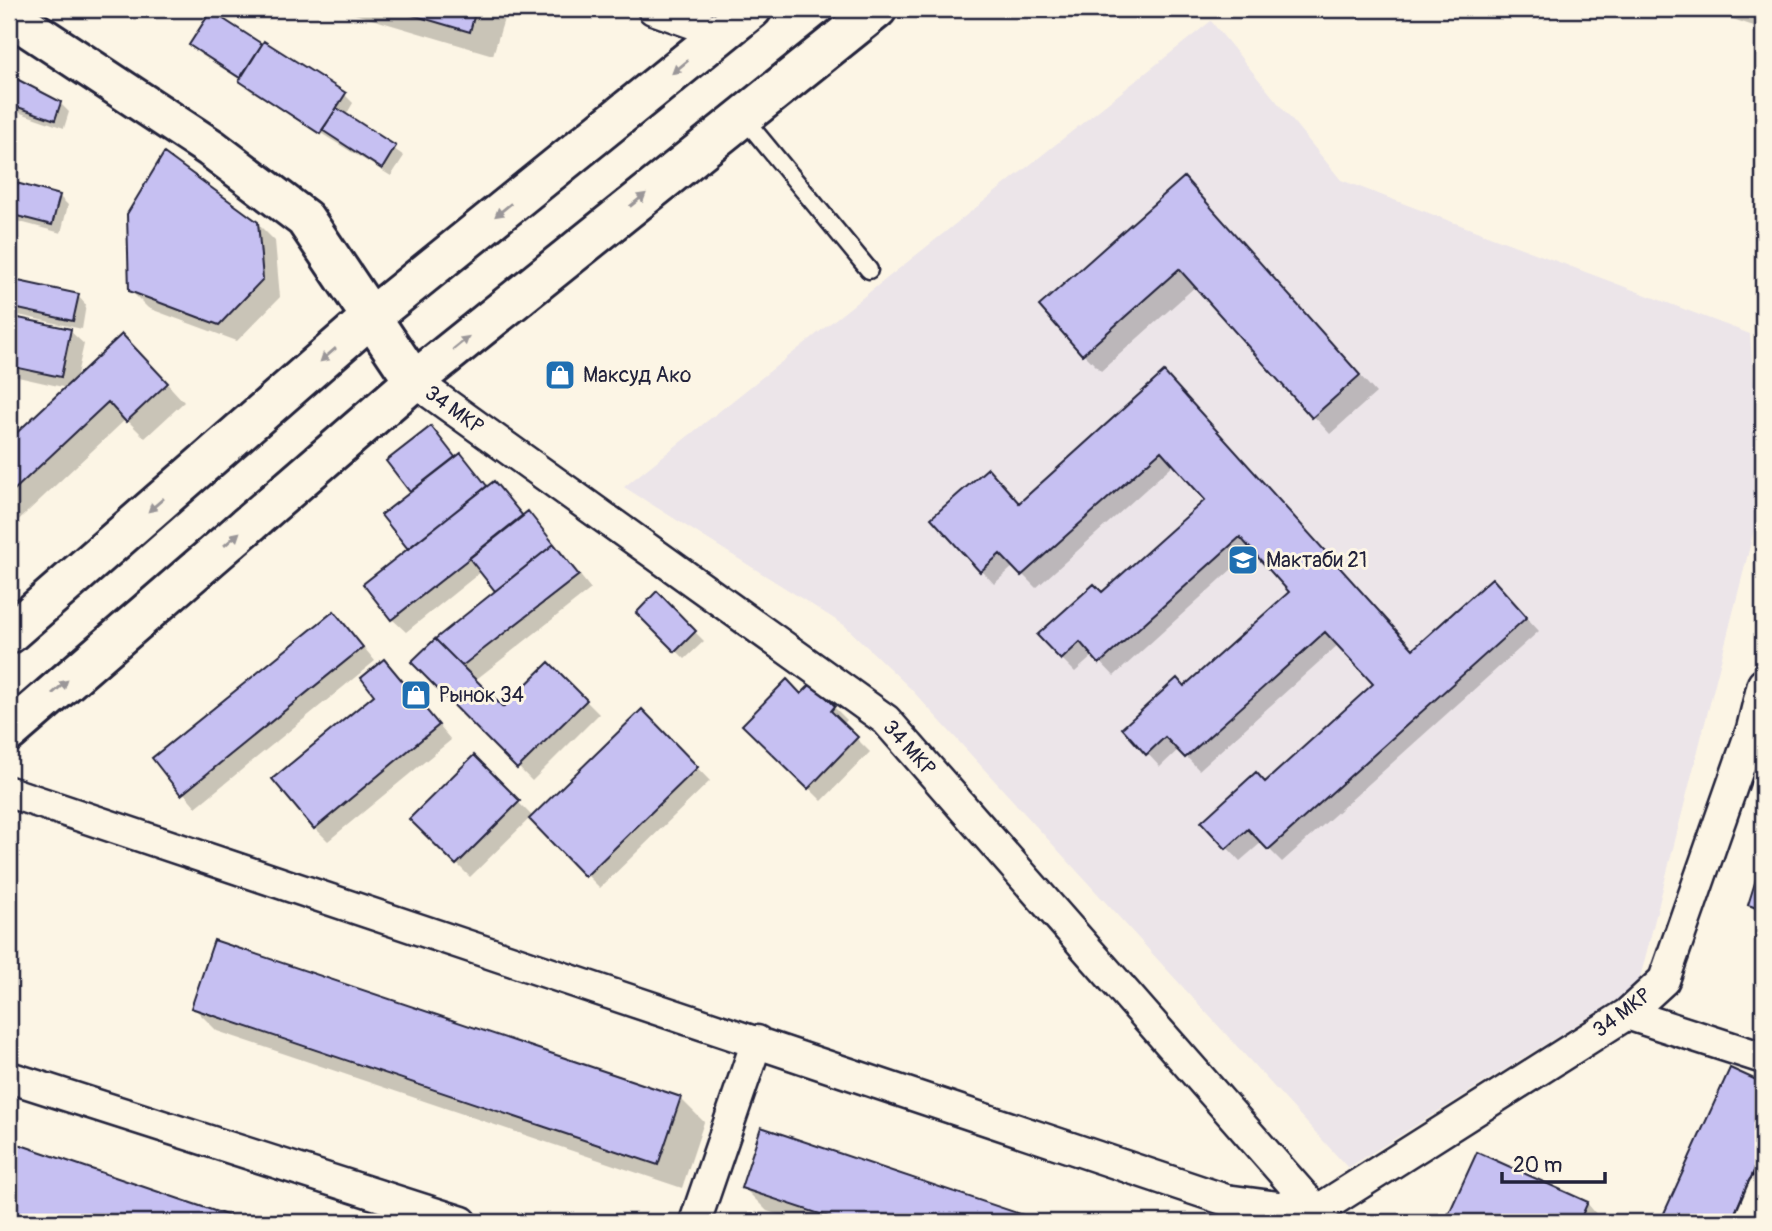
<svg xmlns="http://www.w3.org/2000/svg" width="1772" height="1231" viewBox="0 0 1772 1231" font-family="Pangolin,sans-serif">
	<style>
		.built { fill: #ece5e9 }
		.shadow { fill: #0003 }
		.building { fill: #c6c0f2; stroke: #22223b; stroke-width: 2 }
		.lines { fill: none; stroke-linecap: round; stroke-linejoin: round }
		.lane-casing { stroke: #22223b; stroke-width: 21 }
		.street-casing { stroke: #22223b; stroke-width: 35 }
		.secondary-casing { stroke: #22223b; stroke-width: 44 }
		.lane { stroke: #fcf5e5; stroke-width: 16 }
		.street { stroke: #fcf5e5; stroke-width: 30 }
		.secondary { stroke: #fcf5e5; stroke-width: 38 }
		.oneway { fill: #9a9698 }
		.labels { text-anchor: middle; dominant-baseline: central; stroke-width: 6; stroke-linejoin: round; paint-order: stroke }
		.poi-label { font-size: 21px; fill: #22223b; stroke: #fcf5e5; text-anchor: start }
		.street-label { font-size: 21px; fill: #22223b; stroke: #fcf5e5 }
	</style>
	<rect width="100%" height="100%" fill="#fcf5e5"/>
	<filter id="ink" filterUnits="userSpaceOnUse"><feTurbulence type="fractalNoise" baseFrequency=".0143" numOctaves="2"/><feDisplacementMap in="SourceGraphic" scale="14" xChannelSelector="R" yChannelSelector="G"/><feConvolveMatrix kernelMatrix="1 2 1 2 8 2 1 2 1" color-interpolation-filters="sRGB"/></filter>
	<g filter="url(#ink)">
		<!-- built -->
		<path class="built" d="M 1211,21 L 1341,180 L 1750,334 L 1763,495 L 1638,986 L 1348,1168 L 910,688 L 844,625 L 624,487 Z"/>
		<!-- shadow -->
		<path class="shadow" d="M 338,9 L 507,9 L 493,55 Z
			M 1702,9 L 1763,9 L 1763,29 Z
			M 212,13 L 345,95 L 353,103 L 346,115 L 404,156 L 391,176 L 250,90 L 241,80 L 200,54 L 192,45 Z
			M 9,75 L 60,103 L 69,112 L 64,128 L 9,109 Z
			M 1184,179 L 1376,393 L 1330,434 L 1196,286 L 1101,371 L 1083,353 Z
			M 9,183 L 59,196 L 68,205 L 61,233 L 9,219 Z
			M 257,223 L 275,241 L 280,297 L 237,341 L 148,308 L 130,290 Z
			M 9,281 L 78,296 L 86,305 L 82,329 L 9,313 Z
			M 9,318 L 70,331 L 84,344 L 76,379 L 139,353 L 184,402 L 145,438 L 126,419 L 9,529 L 9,442 L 67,388 L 9,375 Z
			M 1164,375 L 1414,651 L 1505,594 L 1539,631 L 1282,862 L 1262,842 L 1240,861 L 1203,822 L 1265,784 L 1376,684 L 1339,644 L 1199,770 L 1179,749 L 1160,767 L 1147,753 L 1185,688 L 1292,592 L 1253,550 L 1114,676 L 1094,655 L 1075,672 L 1062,659 L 1102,594 L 1207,500 L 1175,463 L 1036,588 L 1014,566 L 994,584 L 934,518 L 1020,505 Z
			M 439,437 L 456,458 L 469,464 L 488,488 L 494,483 L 524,517 L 537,522 L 591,589 L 474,681 L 503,710 L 549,664 L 599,714 L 532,781 L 414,662 L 498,591 L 482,571 L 406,632 L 392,619 L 410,549 L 413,493 L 388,462 Z
			M 9,555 L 14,561 L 9,566 Z
			M 657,594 L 704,641 L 685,659 L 638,613 Z
			M 347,627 L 375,661 L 196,807 L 155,759 Z
			M 384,661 L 451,740 L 328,841 L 315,828 L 376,695 Z
			M 812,685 L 847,720 L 843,725 L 870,752 L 822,801 L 745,725 L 801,696 Z
			M 642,711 L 710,781 L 600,888 L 530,818 L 470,877 L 412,819 L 474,758 L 533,817 Z
			M 1763,863 L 1763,918 L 1750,905 Z
			M 193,1007 L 680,1098 L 704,1122 L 682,1188 L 217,1031 Z
			M 1731,1070 L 1763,1085 L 1763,1206 L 1756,1222 L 1662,1222 Z
			M 763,1129 L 1038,1222 L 800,1222 L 767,1211 L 743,1187 Z
			M 9,1143 L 241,1222 L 9,1222 Z
			M 1478,1154 L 1587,1203 L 1603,1222 L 1447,1222 Z"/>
		<!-- building -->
		<path class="building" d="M 392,9 L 476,9 L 470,32 Z
			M 211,11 L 262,44 L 240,78 L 189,45 Z
			M 264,41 L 346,93 L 320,134 L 239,81 Z
			M 9,75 L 61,102 L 55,120 L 9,104 Z
			M 337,108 L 396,146 L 382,169 L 322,130 Z
			M 164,153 L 258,222 L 263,279 L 219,325 L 129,291 L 127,214 Z
			M 1184,177 L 1360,375 L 1312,418 L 1179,269 L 1082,355 L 1039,306 Z
			M 9,181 L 60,195 L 52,225 L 9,214 Z
			M 9,279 L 79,294 L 73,321 L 9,307 Z
			M 9,316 L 71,329 L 61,377 L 9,366 Z
			M 122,334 L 168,383 L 126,422 L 108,402 L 9,495 L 9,440 Z
			M 1164,372 L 1413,649 L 1492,578 L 1527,617 L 1268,850 L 1248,829 L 1226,849 L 1201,822 L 1256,772 L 1265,782 L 1373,684 L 1325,632 L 1185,758 L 1165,737 L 1146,755 L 1122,728 L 1177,678 L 1184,686 L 1289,592 L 1240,537 L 1099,664 L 1080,642 L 1061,660 L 1037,635 L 1094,584 L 1102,592 L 1205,500 L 1161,451 L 1021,576 L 1000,554 L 980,572 L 931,518 L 988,468 L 1019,503 Z
			M 431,426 L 455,457 L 410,492 L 386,461 Z
			M 461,453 L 487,486 L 408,549 L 381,515 Z
			M 494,481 L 523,516 L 391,620 L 363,584 Z
			M 528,511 L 554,544 L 495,591 L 469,558 Z
			M 554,544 L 579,575 L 462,666 L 435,639 Z
			M 657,591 L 696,631 L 675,652 L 636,613 Z
			M 334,611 L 363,647 L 181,795 L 152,758 Z
			M 435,639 L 503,707 L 549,662 L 587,700 L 517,769 L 411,662 Z
			M 384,659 L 439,725 L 314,829 L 272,779 L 374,695 L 361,678 Z
			M 787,679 L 801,694 L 812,683 L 835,706 L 831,711 L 858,737 L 808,789 L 742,725 Z
			M 642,709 L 698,767 L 585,877 L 529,819 Z
			M 474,755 L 520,801 L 456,865 L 409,819 Z
			M 1763,857 L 1763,910 L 1748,905 Z
			M 214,940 L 681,1097 L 658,1165 L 191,1008 Z
			M 1730,1068 L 1763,1083 L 1763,1151 L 1731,1222 L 1660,1222 Z
			M 761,1127 L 1044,1222 L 844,1222 L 741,1188 Z
			M 9,1141 L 247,1222 L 37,1222 L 9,1213 Z
			M 1477,1152 L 1588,1202 L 1579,1222 L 1445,1222 Z"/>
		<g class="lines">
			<!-- lane casing -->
			<g class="lane-casing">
				<path id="lane" d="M 742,116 L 869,270"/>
			</g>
			<!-- street casing -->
			<g class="street-casing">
				<path id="street" d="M 653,9 L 721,33
					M 414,381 L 886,720 L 1321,1216
					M 9,792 L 1226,1200 L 1315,1212 L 1627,1014 L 1664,980 L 1752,729 L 1763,684
					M 1627,1014 L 1763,1058
					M 9,1077 L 462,1222
					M 695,1222 L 757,1041
					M 1749,1222 L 1763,1189"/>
			</g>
			<!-- secondary casing -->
			<g class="secondary-casing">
				<path id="secondary" d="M 9,15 L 211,148 L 305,219 L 414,381
					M 9,634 L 371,317 L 752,9
					M 9,732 L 414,381 L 877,9"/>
			</g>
			<!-- lane -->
			<use href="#lane" class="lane"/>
			<!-- street -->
			<use href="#street" class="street"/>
			<!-- secondary -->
			<use href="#secondary" class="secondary"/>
		</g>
		<!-- one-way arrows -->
		<defs><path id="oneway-solid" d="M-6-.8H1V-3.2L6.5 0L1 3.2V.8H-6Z" transform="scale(1.75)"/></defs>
		<g class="oneway">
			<use href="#oneway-solid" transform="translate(680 67) rotate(141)"/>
			<use href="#oneway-solid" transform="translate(638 200) rotate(-39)"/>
			<use href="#oneway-solid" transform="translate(503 210) rotate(141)"/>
			<use href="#oneway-solid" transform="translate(461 343) rotate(-39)"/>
			<use href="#oneway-solid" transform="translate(328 355) rotate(139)"/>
			<use href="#oneway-solid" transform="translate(156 505) rotate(139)"/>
			<use href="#oneway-solid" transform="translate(232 539) rotate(-41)"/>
			<use href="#oneway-solid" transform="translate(60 687) rotate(-41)"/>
		</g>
	</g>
	<!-- icons -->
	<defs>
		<g id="shop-square" transform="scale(1.575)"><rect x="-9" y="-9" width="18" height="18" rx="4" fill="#1f6fb2" stroke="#fcf5e5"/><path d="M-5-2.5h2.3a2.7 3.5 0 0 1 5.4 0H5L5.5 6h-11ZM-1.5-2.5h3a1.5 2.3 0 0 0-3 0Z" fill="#fff"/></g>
		<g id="school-square" transform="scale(1.575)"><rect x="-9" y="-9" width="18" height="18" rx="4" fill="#1f6fb2" stroke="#fcf5e5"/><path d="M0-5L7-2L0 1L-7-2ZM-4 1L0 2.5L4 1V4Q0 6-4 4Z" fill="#fff"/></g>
	</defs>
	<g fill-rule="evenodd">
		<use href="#shop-square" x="560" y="375"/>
		<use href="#school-square" x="1243" y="560"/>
		<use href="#shop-square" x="416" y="695"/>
	</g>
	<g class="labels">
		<!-- poi labels -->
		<g class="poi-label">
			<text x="583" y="375">Максуд Ако</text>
			<text x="1266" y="560">Мактаби 21</text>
			<text x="439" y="695">Рынок 34</text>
		</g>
		<!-- street labels -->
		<g class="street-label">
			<text transform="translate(454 410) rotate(36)">34 МКР</text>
			<text transform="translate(909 748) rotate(48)">34 МКР</text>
			<text transform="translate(1622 1013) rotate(-37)">34 МКР</text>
		</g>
	</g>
	<!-- margin -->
	<rect width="1772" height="1231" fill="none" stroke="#fcf5e5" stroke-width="35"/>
	<rect x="18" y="18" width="1737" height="1196" fill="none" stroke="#22223b" stroke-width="2.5" filter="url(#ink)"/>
	<!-- scale -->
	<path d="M1502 1172v10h103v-10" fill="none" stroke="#22223b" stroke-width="3.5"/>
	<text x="1513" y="1172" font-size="21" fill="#22223b" stroke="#fcf5e5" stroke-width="5" paint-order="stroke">20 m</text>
</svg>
